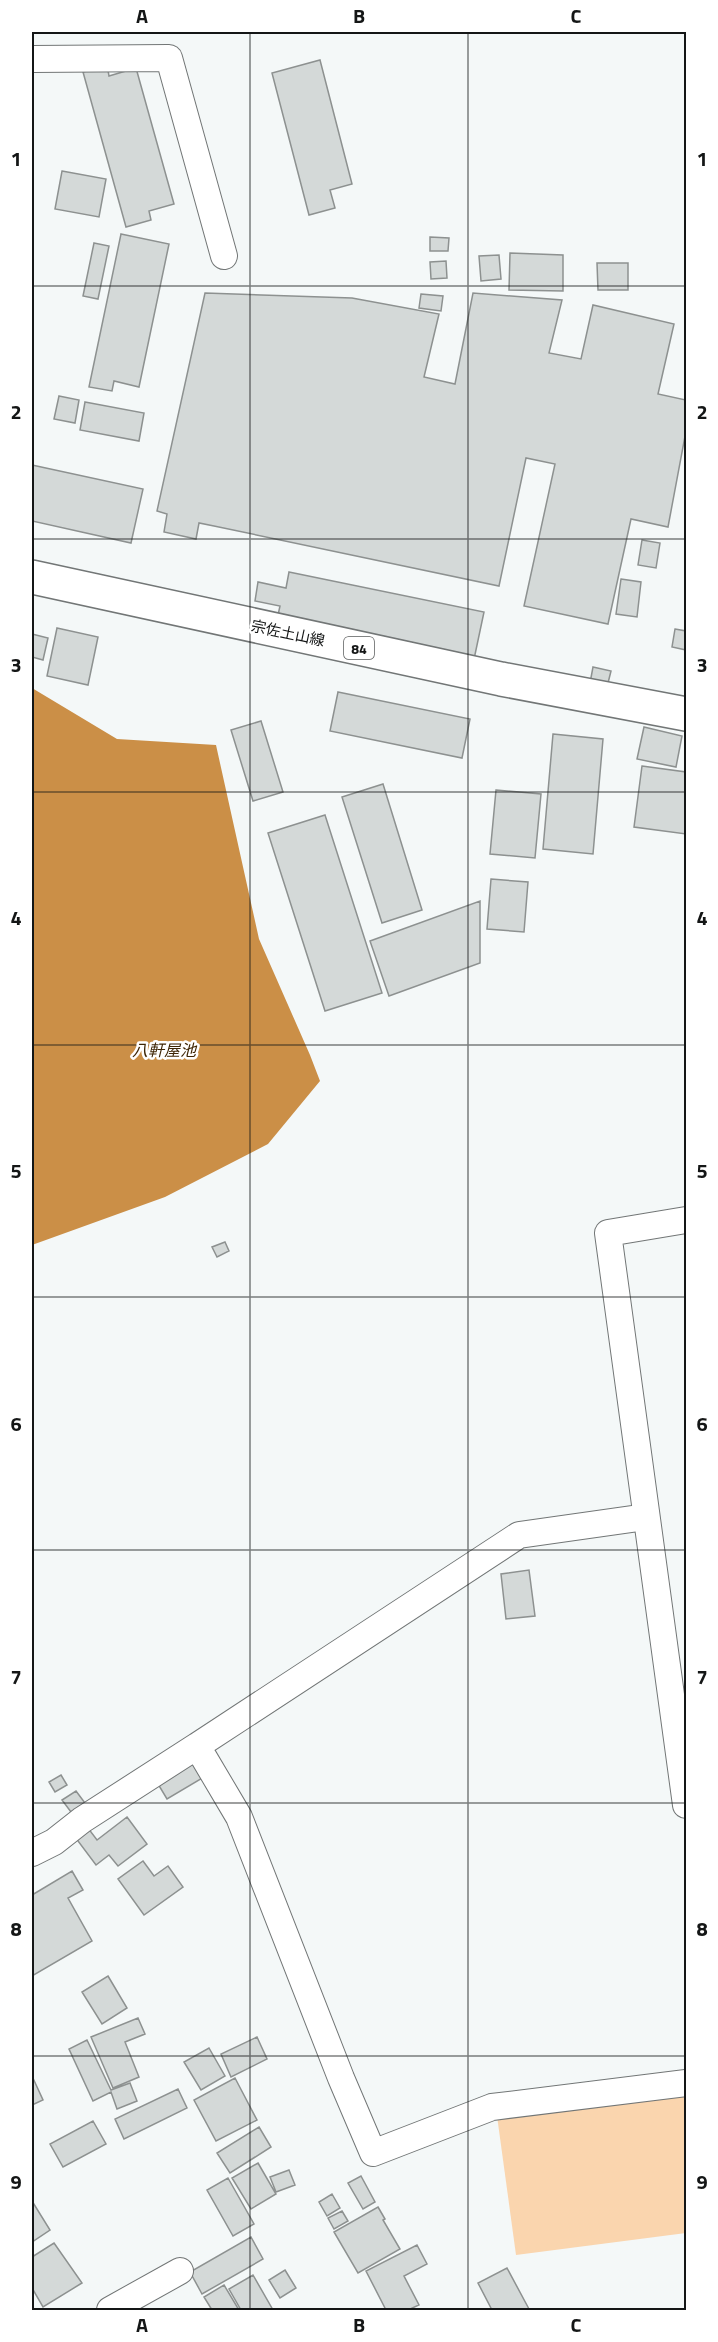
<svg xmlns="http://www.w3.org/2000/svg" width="718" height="2342" viewBox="0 0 718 2342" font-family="'Titillium Web','Noto Sans JP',sans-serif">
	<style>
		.green { fill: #fad5ae }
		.water { fill: #cb8f47 }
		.building { fill: #d4d9d8; stroke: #8d9190; stroke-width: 1.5 }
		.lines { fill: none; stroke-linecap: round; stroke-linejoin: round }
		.minor-casing { stroke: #727676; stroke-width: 28 }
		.major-casing { stroke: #727676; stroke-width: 36 }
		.minor { stroke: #fff; stroke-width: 26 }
		.major { stroke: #fff; stroke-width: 33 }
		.grid { fill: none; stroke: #141616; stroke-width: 1.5; stroke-opacity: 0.55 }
		.labels { text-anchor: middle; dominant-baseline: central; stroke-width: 5; stroke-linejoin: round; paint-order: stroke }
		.shield { fill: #fff; stroke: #5a5c5c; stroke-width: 1.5 }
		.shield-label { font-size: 14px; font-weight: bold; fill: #141616 }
		.street-label { font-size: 15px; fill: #141616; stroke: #fff }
		.water-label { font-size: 16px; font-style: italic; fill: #3e2505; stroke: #fff }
		.neatline { fill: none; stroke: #141616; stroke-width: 2 }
		.grid-label { font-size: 20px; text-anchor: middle; font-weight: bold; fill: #141616 }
	</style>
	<rect width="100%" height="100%" fill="#f4f8f8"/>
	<!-- green -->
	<path class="green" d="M 686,2091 L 686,2233 L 516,2255 L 497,2116 Z"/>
	<!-- water -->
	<path class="water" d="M 32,688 L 117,739 L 216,745 L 259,939 L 310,1055 L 320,1081 L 268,1144 L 165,1197 L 32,1245 Z"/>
	<!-- building -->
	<path class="building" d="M 320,60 L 352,184 L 330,190 L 335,208 L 309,215 L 272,73 Z
		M 107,65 L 109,76 L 136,68 L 174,204 L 149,211 L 151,220 L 126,227 L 83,72 Z
		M 62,171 L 106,179 L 99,217 L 55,209 Z
		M 121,234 L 169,244 L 139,387 L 114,381 L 112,391 L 89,387 Z
		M 430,237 L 449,238 L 448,251 L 430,251 Z
		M 94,243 L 109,246 L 98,299 L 83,296 Z
		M 510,253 L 563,255 L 563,291 L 509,290 Z
		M 499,255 L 501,279 L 481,281 L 479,256 Z
		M 446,261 L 447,278 L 431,279 L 430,262 Z
		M 597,263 L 628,263 L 628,290 L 598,290 Z
		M 205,293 L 352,298 L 439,314 L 424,377 L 455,384 L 473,293 L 562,300 L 549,353 L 581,359 L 593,305 L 674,324 L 658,394 L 686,400 L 686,431 L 668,527 L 631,519 L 608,624 L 524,606 L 555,464 L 526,458 L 499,586 L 214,526 L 199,523 L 196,539 L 164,532 L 167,514 L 157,511 Z
		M 421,294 L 443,296 L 441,311 L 419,308 Z
		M 59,396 L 79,400 L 75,423 L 54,419 Z
		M 85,402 L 144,413 L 139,441 L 80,430 Z
		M 32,465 L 143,489 L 131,543 L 32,521 Z
		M 642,540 L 660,543 L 656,568 L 638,565 Z
		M 289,572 L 484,612 L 473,664 L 276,624 L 280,606 L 255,601 L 258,582 L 286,588 Z
		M 621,579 L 641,582 L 637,617 L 616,614 Z
		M 57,628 L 98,637 L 88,685 L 47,676 Z
		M 675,629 L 686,631 L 686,650 L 672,647 Z
		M 32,634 L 48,638 L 43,660 L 32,657 Z
		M 593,667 L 611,671 L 607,687 L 590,683 Z
		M 338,692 L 470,719 L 462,758 L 330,731 Z
		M 261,721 L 283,792 L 253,801 L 231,730 Z
		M 644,727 L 682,736 L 676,767 L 637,759 Z
		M 553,734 L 603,739 L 593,854 L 543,849 Z
		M 642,766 L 686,772 L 686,834 L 634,827 Z
		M 383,784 L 422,910 L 382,923 L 342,797 Z
		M 496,790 L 541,794 L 535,858 L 490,854 Z
		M 325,815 L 382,993 L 325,1011 L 268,833 Z
		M 491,879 L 528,882 L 524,932 L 487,929 Z
		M 480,901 L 480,963 L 389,996 L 370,941 Z
		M 225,1242 L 229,1251 L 217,1257 L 212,1247 Z
		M 529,1570 L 535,1616 L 506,1619 L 501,1574 Z
		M 193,1757 L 204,1777 L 167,1799 L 155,1779 Z
		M 61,1775 L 67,1785 L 55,1792 L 49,1782 Z
		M 76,1791 L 85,1803 L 71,1812 L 62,1800 Z
		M 127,1817 L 147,1844 L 118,1866 L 109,1855 L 96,1865 L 75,1837 L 88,1828 L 97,1840 Z
		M 143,1861 L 154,1876 L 168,1866 L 183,1887 L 144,1915 L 118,1879 Z
		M 72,1871 L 83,1890 L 68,1898 L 92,1941 L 32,1976 L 32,1895 Z
		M 108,1976 L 127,2008 L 102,2024 L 82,1992 Z
		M 138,2018 L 145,2034 L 125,2042 L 139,2077 L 113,2088 L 91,2037 Z
		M 257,2037 L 267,2059 L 231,2077 L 221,2054 Z
		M 87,2040 L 111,2090 L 130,2083 L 137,2101 L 117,2109 L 111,2092 L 93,2101 L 69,2049 Z
		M 209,2048 L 225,2076 L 201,2090 L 184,2062 Z
		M 32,2076 L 43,2100 L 32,2105 Z
		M 235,2078 L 257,2120 L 216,2141 L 194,2100 Z
		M 178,2089 L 187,2108 L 124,2139 L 115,2119 Z
		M 93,2121 L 106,2144 L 63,2167 L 50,2144 Z
		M 259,2127 L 271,2147 L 230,2173 L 217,2153 Z
		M 258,2163 L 276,2194 L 251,2209 L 232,2178 Z
		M 289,2170 L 295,2185 L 276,2192 L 270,2177 Z
		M 361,2176 L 375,2202 L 363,2209 L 348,2183 Z
		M 228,2178 L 254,2224 L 233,2236 L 207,2190 Z
		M 332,2194 L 340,2208 L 327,2216 L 319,2202 Z
		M 32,2201 L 50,2230 L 32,2242 Z
		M 378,2207 L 385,2219 L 383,2220 L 400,2249 L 358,2273 L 334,2232 Z
		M 342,2211 L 348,2221 L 334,2229 L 328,2218 Z
		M 251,2237 L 263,2259 L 202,2294 L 190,2272 Z
		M 54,2243 L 82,2283 L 43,2307 L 32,2288 L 32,2257 Z
		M 417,2245 L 427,2264 L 404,2276 L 419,2305 L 408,2310 L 386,2310 L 366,2271 Z
		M 507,2268 L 529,2309 L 526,2310 L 492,2310 L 478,2283 Z
		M 285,2270 L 296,2288 L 280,2298 L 269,2280 Z
		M 253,2275 L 273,2310 L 241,2310 L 229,2289 Z
		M 224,2285 L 239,2310 L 212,2310 L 204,2297 Z"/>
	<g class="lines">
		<!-- minor casing -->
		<g class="minor-casing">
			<path id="minor" d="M 32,59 L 169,58 L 224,256
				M 686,1220 L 608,1233 L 686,1805
				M 646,1517 L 519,1535 L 197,1746 L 239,1817 L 341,2078 L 373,2153 L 492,2107 L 686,2083
				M 32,1853 L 54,1842 L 82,1820 L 197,1746
				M 110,2310 L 180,2271"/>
		</g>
		<!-- major casing -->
		<g class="major-casing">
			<path id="major" d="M 32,577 L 501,679 L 686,714"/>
		</g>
		<!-- minor -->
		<use href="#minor" class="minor"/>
		<!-- major -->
		<use href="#major" class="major"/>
	</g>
	<!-- grid -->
	<path class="grid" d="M 250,32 L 250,2310M 468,32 L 468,2310M 32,286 L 686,286M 32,539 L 686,539M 32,792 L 686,792M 32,1045 L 686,1045M 32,1297 L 686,1297M 32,1550 L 686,1550M 32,1803 L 686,1803M 32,2056 L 686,2056"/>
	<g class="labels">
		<!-- shield labels -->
		<rect class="shield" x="344" y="637" width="30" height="22" rx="4.5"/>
		<g class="shield-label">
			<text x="359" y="648">84</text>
		</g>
		<!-- street labels -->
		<g class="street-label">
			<text transform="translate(288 633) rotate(12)">宗佐土山線</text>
		</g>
		<!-- water labels -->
		<g class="water-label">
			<text x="164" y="1050">八軒屋池</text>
		</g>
	</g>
	<!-- border -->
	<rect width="718" height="2342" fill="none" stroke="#ffffff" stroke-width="66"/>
	<rect x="33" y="33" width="652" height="2276" class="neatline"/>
	<g class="grid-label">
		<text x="142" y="23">A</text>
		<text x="359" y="23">B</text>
		<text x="576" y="23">C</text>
		<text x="16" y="166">1</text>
		<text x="702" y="166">1</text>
		<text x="16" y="419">2</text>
		<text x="702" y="419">2</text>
		<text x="16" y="672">3</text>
		<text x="702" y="672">3</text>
		<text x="16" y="925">4</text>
		<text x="702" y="925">4</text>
		<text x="16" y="1178">5</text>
		<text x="702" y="1178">5</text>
		<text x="16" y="1431">6</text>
		<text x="702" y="1431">6</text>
		<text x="16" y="1684">7</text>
		<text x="702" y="1684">7</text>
		<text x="16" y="1936">8</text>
		<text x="702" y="1936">8</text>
		<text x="16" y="2189">9</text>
		<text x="702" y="2189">9</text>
		<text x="142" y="2332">A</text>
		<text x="359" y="2332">B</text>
		<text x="576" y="2332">C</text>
	</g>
</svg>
